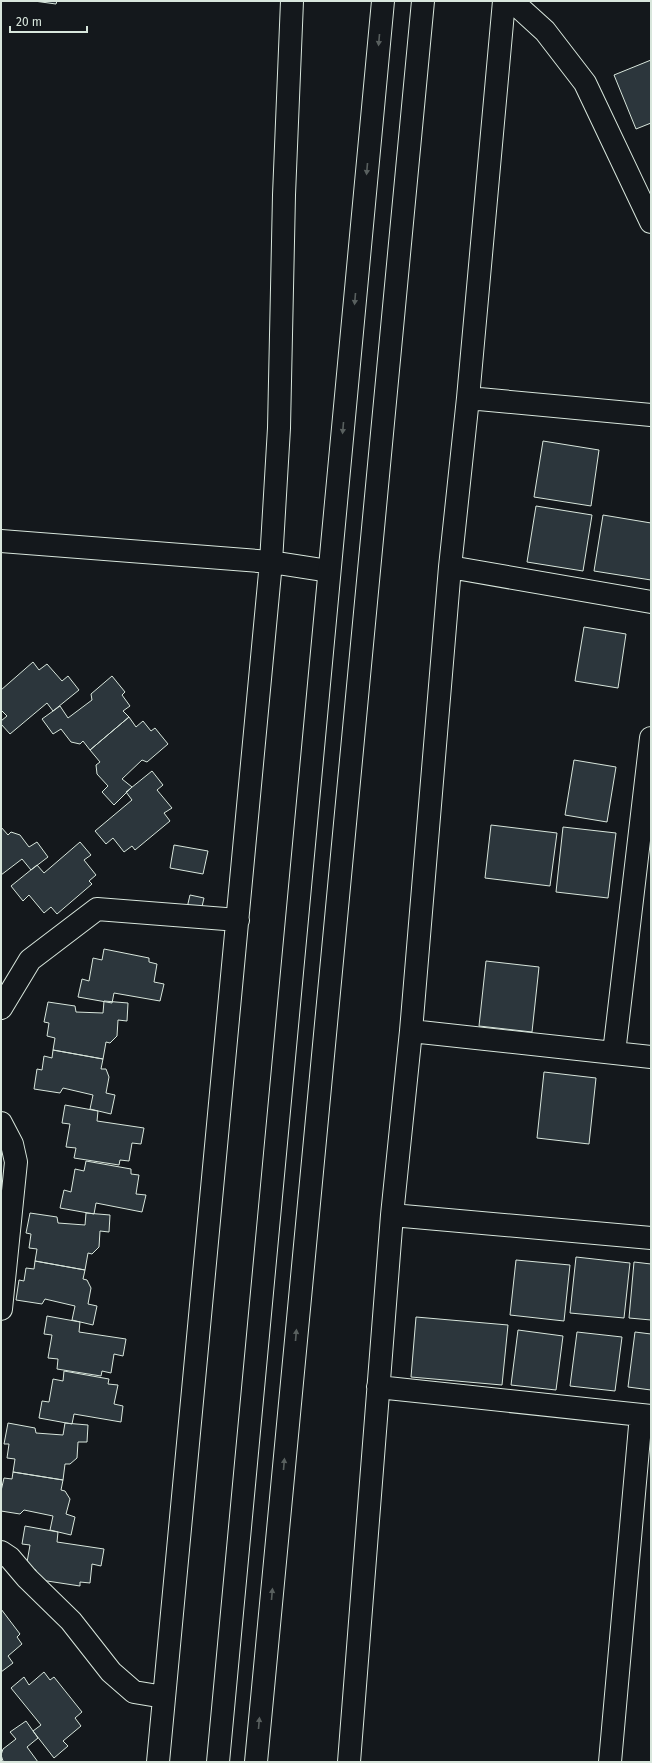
<svg xmlns="http://www.w3.org/2000/svg" width="652" height="1763" viewBox="0 0 652 1763" font-family="'Fira Sans',sans-serif">
	<style>
		.building { fill: #2c363c; stroke: #d8e6dc }
		.lines { fill: none; stroke-linecap: round; stroke-linejoin: round }
		.street-casing { stroke: #d8e6dc; stroke-width: 24 }
		.highway-casing { stroke: #d8e6dc; stroke-width: 24 }
		.street { stroke: #14181c; stroke-width: 22 }
		.highway { stroke: #14181c; stroke-width: 22 }
		.oneway { fill: #59605f }
	</style>
	<rect width="100%" height="100%" fill="#14181c"/>
	<!-- building -->
	<path class="building" d="M 34,1 L 57,1 L 56,4 Z
		M 651,60 L 651,123 L 636,129 L 614,75 Z
		M 543,441 L 599,450 L 591,506 L 534,497 Z
		M 536,506 L 592,515 L 583,571 L 527,562 Z
		M 603,515 L 651,523 L 651,580 L 594,571 Z
		M 584,627 L 626,634 L 618,688 L 575,681 Z
		M 33,662 L 39,670 L 47,664 L 62,681 L 68,676 L 79,690 L 53,711 L 47,703 L 10,734 L 1,724 L 1,721 L 7,716 L 1,710 L 1,690 Z
		M 112,676 L 125,692 L 122,695 L 130,706 L 123,711 L 129,717 L 90,750 L 83,741 L 80,744 L 71,742 L 61,729 L 53,734 L 42,719 L 60,706 L 68,718 L 92,700 L 91,694 Z
		M 129,717 L 136,727 L 143,721 L 151,731 L 155,728 L 168,744 L 147,762 L 142,760 L 122,779 L 132,787 L 114,805 L 102,792 L 108,786 L 97,774 L 96,765 L 100,762 L 90,750 Z
		M 574,760 L 616,767 L 607,822 L 565,815 Z
		M 152,771 L 163,785 L 157,790 L 172,808 L 164,813 L 170,821 L 135,850 L 132,846 L 124,852 L 113,838 L 106,844 L 95,831 L 132,800 L 126,792 Z
		M 491,825 L 557,833 L 550,886 L 485,878 Z
		M 1,827 L 8,835 L 11,832 L 20,835 L 29,847 L 37,842 L 48,857 L 31,870 L 22,859 L 1,875 Z
		M 563,827 L 616,833 L 608,898 L 556,892 Z
		M 80,842 L 91,855 L 84,860 L 96,875 L 89,881 L 92,884 L 57,914 L 51,907 L 44,913 L 29,895 L 23,901 L 11,886 L 37,865 L 44,873 Z
		M 174,845 L 208,851 L 203,874 L 170,868 Z
		M 190,895 L 204,898 L 200,915 L 186,912 Z
		M 104,949 L 149,958 L 149,962 L 157,964 L 154,982 L 164,984 L 160,1001 L 114,993 L 112,1003 L 78,997 L 82,979 L 89,981 L 93,958 L 102,960 Z
		M 486,961 L 539,967 L 532,1032 L 479,1026 Z
		M 104,1001 L 128,1003 L 127,1021 L 118,1020 L 117,1036 L 110,1043 L 106,1042 L 103,1059 L 53,1050 L 55,1038 L 47,1036 L 49,1023 L 44,1022 L 48,1002 L 75,1006 L 76,1012 L 103,1013 Z
		M 53,1050 L 103,1059 L 101,1069 L 106,1069 L 109,1077 L 106,1093 L 115,1095 L 111,1114 L 90,1109 L 93,1095 L 63,1088 L 60,1093 L 34,1089 L 37,1069 L 42,1070 L 44,1056 L 52,1058 Z
		M 544,1072 L 596,1078 L 589,1144 L 537,1138 Z
		M 65,1105 L 98,1111 L 97,1121 L 144,1128 L 141,1144 L 132,1143 L 129,1161 L 120,1160 L 119,1165 L 74,1158 L 76,1148 L 66,1147 L 70,1124 L 62,1123 Z
		M 86,1161 L 131,1169 L 131,1174 L 139,1175 L 136,1194 L 146,1195 L 142,1212 L 96,1203 L 94,1214 L 60,1208 L 64,1190 L 71,1192 L 75,1169 L 84,1171 Z
		M 30,1213 L 57,1217 L 58,1223 L 85,1225 L 86,1213 L 110,1215 L 109,1232 L 100,1231 L 99,1247 L 92,1254 L 88,1253 L 85,1270 L 35,1261 L 37,1249 L 29,1248 L 31,1234 L 26,1233 Z
		M 576,1257 L 630,1263 L 624,1318 L 570,1313 Z
		M 516,1260 L 570,1265 L 564,1321 L 510,1315 Z
		M 35,1261 L 85,1270 L 83,1279 L 87,1280 L 91,1288 L 88,1304 L 97,1306 L 93,1325 L 72,1320 L 75,1306 L 45,1299 L 42,1304 L 16,1300 L 19,1280 L 24,1281 L 26,1268 L 34,1269 Z
		M 634,1262 L 651,1264 L 651,1320 L 629,1318 Z
		M 47,1316 L 80,1322 L 79,1332 L 126,1339 L 123,1356 L 114,1354 L 111,1373 L 102,1371 L 101,1376 L 57,1369 L 58,1359 L 48,1358 L 52,1335 L 44,1334 Z
		M 416,1317 L 508,1325 L 502,1385 L 411,1377 Z
		M 518,1330 L 563,1336 L 556,1390 L 511,1385 Z
		M 577,1332 L 622,1337 L 615,1391 L 570,1386 Z
		M 635,1332 L 651,1334 L 651,1390 L 628,1387 Z
		M 64,1371 L 109,1379 L 108,1384 L 118,1385 L 114,1404 L 123,1406 L 121,1422 L 74,1414 L 72,1424 L 39,1418 L 42,1401 L 49,1402 L 53,1379 L 63,1381 Z
		M 8,1423 L 35,1428 L 36,1433 L 63,1435 L 65,1423 L 88,1425 L 87,1442 L 78,1442 L 77,1458 L 70,1464 L 65,1464 L 63,1480 L 13,1472 L 15,1459 L 7,1458 L 9,1444 L 4,1444 Z
		M 13,1472 L 63,1480 L 61,1490 L 65,1491 L 70,1499 L 66,1514 L 75,1517 L 71,1535 L 50,1530 L 53,1516 L 24,1510 L 20,1514 L 1,1511 L 1,1491 L 4,1478 L 12,1479 Z
		M 25,1526 L 58,1532 L 57,1542 L 104,1549 L 101,1566 L 92,1564 L 90,1583 L 80,1582 L 80,1586 L 34,1579 L 36,1570 L 26,1568 L 30,1545 L 22,1544 Z
		M 1,1609 L 20,1634 L 17,1637 L 22,1644 L 8,1656 L 13,1663 L 1,1672 Z
		M 44,1672 L 50,1680 L 54,1677 L 82,1712 L 75,1718 L 81,1726 L 63,1741 L 68,1746 L 54,1758 L 33,1731 L 41,1725 L 11,1688 L 24,1677 L 29,1685 Z
		M 26,1721 L 38,1738 L 27,1747 L 38,1762 L 2,1762 L 3,1761 L 1,1755 L 3,1749 L 16,1739 L 10,1732 Z"/>
	<g class="lines">
		<!-- street casing -->
		<g class="street-casing">
			<path id="street" d="M 512,1 L 545,31 L 585,83 L 651,222
				M 468,398 L 651,415
				M 1,541 L 271,562 L 329,571
				M 450,567 L 651,602
				M 1,1008 L 30,960 L 97,909 L 238,920
				M 411,1031 L 651,1057
				M 614,1053 L 651,738
				M 1,1123 L 12,1144 L 16,1162 L 1,1309
				M 392,1215 L 651,1238
				M 378,1387 L 651,1416
				M 1,1552 L 10,1558 L 27,1578 L 71,1621 L 111,1672 L 134,1692 L 164,1697
				M 158,1762 L 271,562 L 279,428 L 284,195 L 292,1
				M 349,1762 L 392,1215 L 411,1031 L 450,567 L 468,398 L 504,1
				M 610,1762 L 641,1415"/>
		</g>
		<!-- highway casing -->
		<g class="highway-casing">
			<path id="highway" d="M 218,1762 L 383,1
				M 256,1762 L 423,1"/>
		</g>
		<!-- street -->
		<use href="#street" class="street"/>
		<!-- highway -->
		<use href="#highway" class="highway"/>
	</g>
	<!-- one-way arrows -->
	<defs><path id="oneway-solid" d="M-6-.8H1V-3.2L6.5 0L1 3.2V.8H-6Z"/></defs>
	<g class="oneway">
		<use href="#oneway-solid" transform="translate(379 40) rotate(95)"/>
		<use href="#oneway-solid" transform="translate(367 169) rotate(95)"/>
		<use href="#oneway-solid" transform="translate(355 299) rotate(95)"/>
		<use href="#oneway-solid" transform="translate(343 428) rotate(95)"/>
		<use href="#oneway-solid" transform="translate(296 1335) rotate(-85)"/>
		<use href="#oneway-solid" transform="translate(284 1464) rotate(-85)"/>
		<use href="#oneway-solid" transform="translate(272 1594) rotate(-85)"/>
		<use href="#oneway-solid" transform="translate(259 1723) rotate(-85)"/>
	</g>
	<!-- border -->
	<rect width="652" height="1763" fill="none" stroke="#d8e6dc" stroke-width="4"/>
	<!-- scale -->
	<path d="M10 26v6h77v-6" fill="none" stroke="#d8e6dc" stroke-width="2"/>
	<text x="16" y="26" font-size="12" fill="#d8e6dc" stroke="#14181c" stroke-width="3" paint-order="stroke">20 m</text>
</svg>
